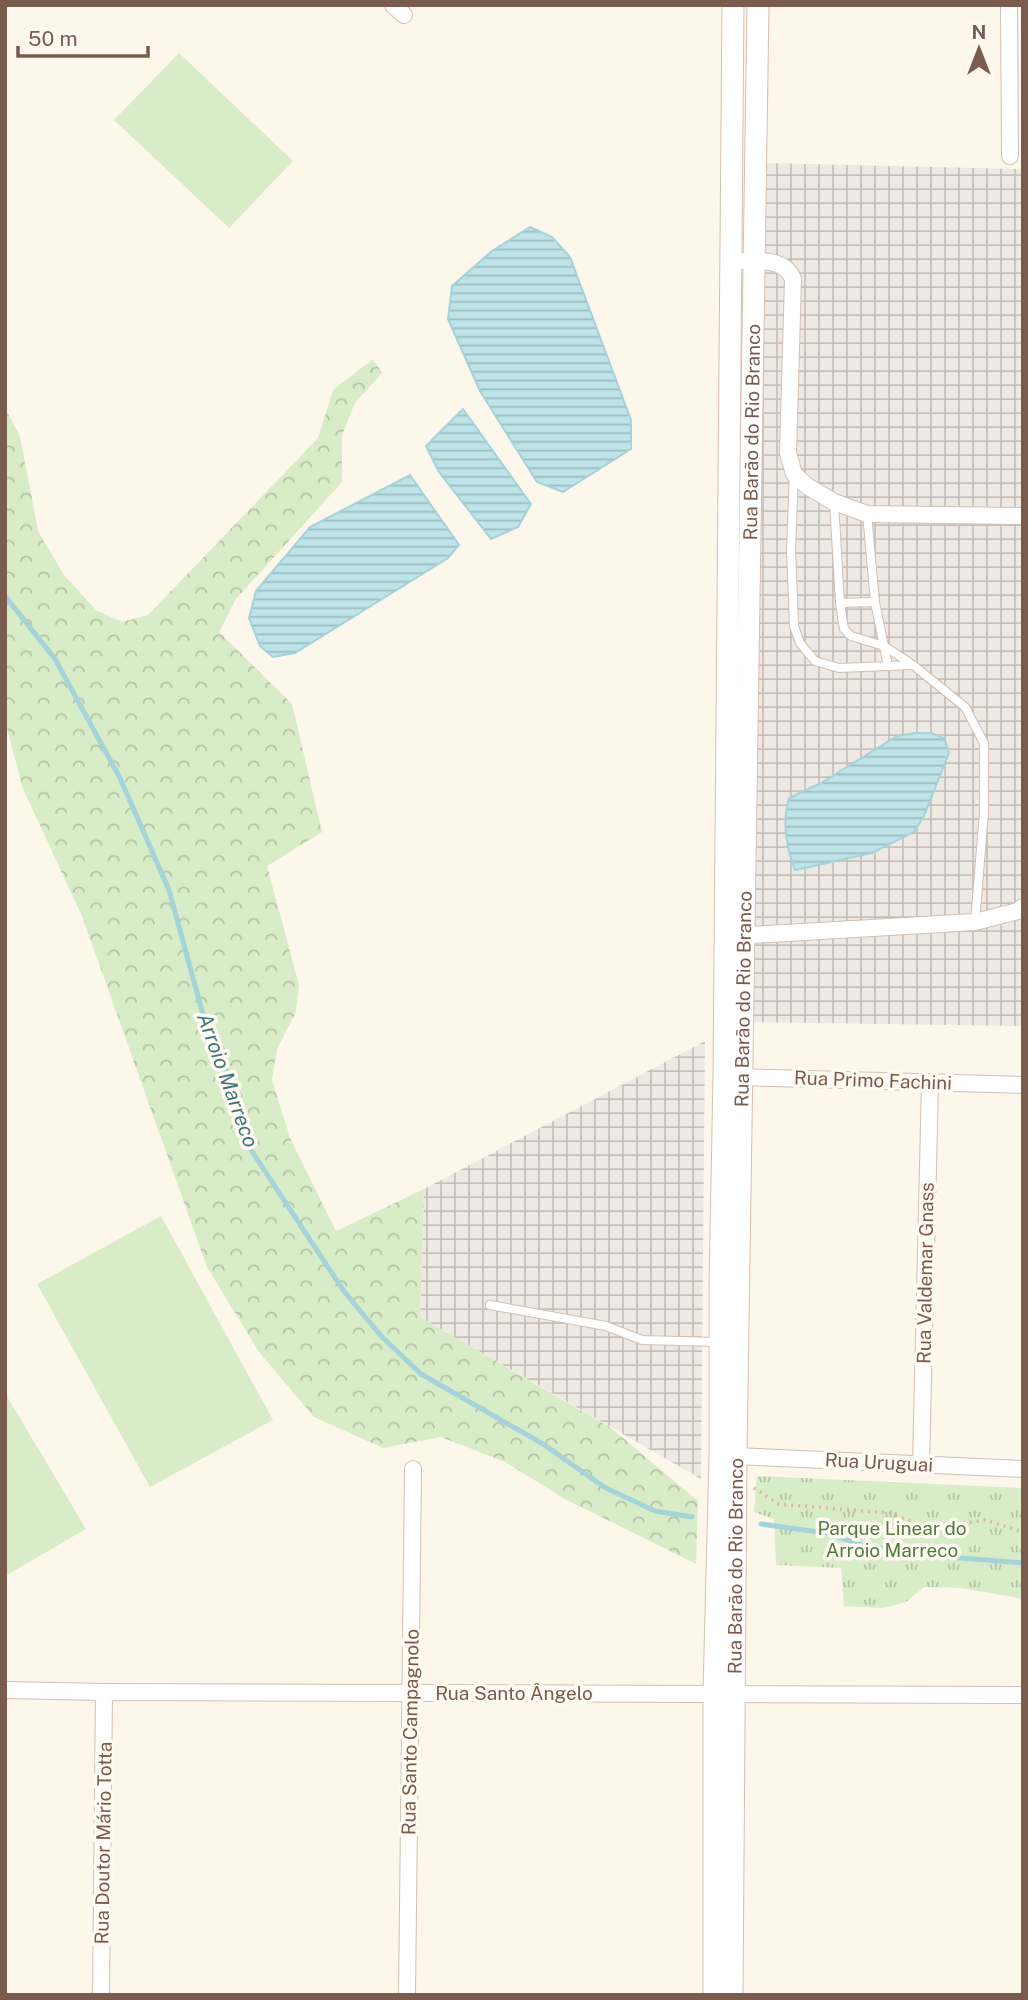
<svg xmlns="http://www.w3.org/2000/svg" width="1028" height="2000" viewBox="0 0 1028 2000" font-family="'Public Sans',sans-serif">
	<style>
		.industrial { fill: url(#industrial-grid) }
		.green { fill: #d8ecc8 }
		.forest { fill: url(#forest-crowns) }
		.park { fill: url(#park-tufts) }
		.water { fill: url(#water-rules); stroke: #a4d3da; stroke-width: 2 }
		.lines { fill: none; stroke-linecap: round; stroke-linejoin: round }
		.stream { stroke: #a4d3da; stroke-width: 5 }
		.service-casing { stroke: #d3bfb3; stroke-width: 10 }
		.minor-casing { stroke: #d3bfb3; stroke-width: 18 }
		.secondary-casing { stroke: #d6bfaf; stroke-width: 23 }
		.path { stroke: #d9b7a4; stroke-width: 3.5; stroke-dasharray: 2 5; stroke-linecap: butt }
		.service { stroke: #fff; stroke-width: 8 }
		.minor { stroke: #fff; stroke-width: 16 }
		.secondary { stroke: #fff; stroke-width: 21 }
		.labels { text-anchor: middle; dominant-baseline: central; stroke-width: 7; stroke-linejoin: round; paint-order: stroke }
		.street-label { font-size: 19px; fill: #7a5b4d; stroke: #fffaf2 }
		.park-label { font-size: 19px; fill: #537a41; stroke: #fffaf2 }
		.water-label { font-size: 21px; font-style: italic; fill: #40767e; stroke: #fffaf2 }
	</style>
	<defs>
		<pattern id="industrial-grid" width="8" height="8" patternUnits="userSpaceOnUse" patternTransform="scale(1.75)"><rect width="8" height="8" fill="#efe9e4"/><path d="M0 4h8M4 0v8" fill="none" stroke="#c7c0bb"/></pattern>
		<pattern id="forest-crowns" width="20" height="18" patternUnits="userSpaceOnUse" patternTransform="scale(1.75)"><rect width="20" height="18" fill="#d8ecc8"/><path d="M2 6a3 3 0 1 1 6 0M12 15a3 3 0 1 1 6 0" fill="none" stroke="#b4c2a5"/></pattern>
		<pattern id="park-tufts" width="24" height="20" patternUnits="userSpaceOnUse" patternTransform="scale(1.75)"><rect width="24" height="20" fill="#d8ecc8"/><path d="M3 7l-1-3M5 7V3M7 7l1-3M15 17l-1-3M17 17v-4M19 17l1-3" fill="none" stroke="#b4c2a5"/></pattern>
		<pattern id="water-rules" width="6" height="5" patternUnits="userSpaceOnUse" patternTransform="scale(1.75)"><rect width="6" height="5" fill="#bee3e8"/><path d="M0 2.5h6" fill="none" stroke="#9fbbbe"/></pattern>
	</defs>
	<rect width="100%" height="100%" fill="#fdf6eb"/>
	<!-- industrial -->
	<path class="industrial" d="M 766,163 L 1023,169 L 1023,1026 L 747,1022 Z
		M 705,1041 L 701,1479 L 420,1317 L 424,1189 Z"/>
	<!-- green -->
	<path class="green" d="M 179,53 L 293,161 L 229,228 L 114,120 Z
		M 161,1216 L 273,1420 L 150,1487 L 37,1284 Z
		M 5,1393 L 86,1529 L 5,1576 Z"/>
	<!-- forest -->
	<path class="forest" d="M 373,359 L 382,373 L 355,403 L 342,435 L 342,482 L 236,599 L 219,632 L 292,704 L 322,832 L 267,866 L 299,985 L 296,1012 L 277,1049 L 272,1080 L 290,1138 L 336,1231 L 424,1189 L 420,1317 L 611,1428 L 698,1501 L 696,1564 L 565,1499 L 505,1462 L 441,1437 L 383,1448 L 314,1417 L 259,1352 L 207,1267 L 82,916 L 23,789 L 5,721 L 5,408 L 20,436 L 38,531 L 64,575 L 96,610 L 122,622 L 148,615 L 318,438 L 333,390 Z"/>
	<!-- park -->
	<path class="park" d="M 757,1476 L 1023,1488 L 1023,1599 L 962,1588 L 924,1587 L 906,1602 L 883,1608 L 844,1606 L 841,1568 L 776,1565 L 774,1519 L 754,1512 Z"/>
	<!-- water -->
	<path class="water" d="M 530,227 L 552,237 L 570,257 L 631,420 L 631,449 L 563,492 L 537,482 L 480,391 L 448,319 L 452,286 L 492,251 Z
		M 463,409 L 531,504 L 518,527 L 491,539 L 439,472 L 426,446 Z
		M 410,475 L 459,545 L 448,558 L 295,653 L 273,657 L 260,646 L 249,618 L 256,591 L 310,527 Z
		M 915,733 L 931,733 L 944,738 L 949,753 L 924,816 L 914,832 L 872,853 L 795,870 C 786,847 782,822 789,798 L 821,783 L 897,736 Z"/>
	<g class="lines">
		<!-- stream -->
		<path class="stream" d="M 5,596 L 55,659 L 120,778 L 169,890 L 202,1011 L 226,1070 L 251,1150 L 343,1290 L 381,1336 L 421,1374 L 543,1444 L 604,1487 L 655,1511 L 692,1517
			M 761,1524 L 826,1533 L 862,1545 L 934,1556 L 1023,1563"/>
		<!-- service casing -->
		<g class="service-casing">
			<path id="service" d="M 794,474 L 791,549 L 794,626 L 800,643 L 815,661 L 839,668 L 913,665 L 965,707 L 984,743 L 984,812 L 975,922
				M 834,502 L 840,603 L 844,629 L 851,636 L 884,646 L 913,665
				M 867,514 L 875,602 L 888,666
				M 840,603 L 875,602
				M 490,1305 L 606,1326 L 642,1340 L 717,1342"/>
		</g>
		<!-- minor casing -->
		<g class="minor-casing">
			<path id="minor" d="M 393,5 L 404,15
				M 1009,5 L 1010,156
				M 744,261 C 762,261 785,259 793,279 L 788,453 L 794,474 L 807,486 L 834,502 L 867,514 L 1023,516
				M 734,936 L 975,922 L 1018,911 L 1023,907
				M 733,1077 L 1023,1085
				M 736,1456 L 1023,1469
				M 921,1464 L 930,1082
				M 5,1690 L 104,1692 L 1023,1695
				M 101,1995 L 104,1692
				M 407,1995 L 413,1469"/>
		</g>
		<!-- secondary casing -->
		<g class="secondary-casing">
			<g id="secondary">
				<path d="M 714,1995 L 714,1692 L 720,1456 L 720,1285 L 724,1077 L 733,5"/>
				<path id="s1" d="M 732,1995 L 736,1456 L 758,5"/>
			</g>
		</g>
		<!-- path -->
		<path class="path" d="M 754,1488 L 778,1504 L 889,1513 L 928,1528 L 985,1520 L 1023,1532"/>
		<!-- service -->
		<use href="#service" class="service"/>
		<!-- minor -->
		<use href="#minor" class="minor"/>
		<!-- secondary -->
		<use href="#secondary" class="secondary"/>
	</g>
	<g class="labels">
		<!-- street labels -->
		<g class="street-label">
			<text stroke="none"><textPath href="#s1" startOffset="1563">Rua Barão do Rio Branco</textPath></text>
			<text stroke="none"><textPath href="#s1" startOffset="996">Rua Barão do Rio Branco</textPath></text>
			<text transform="translate(873 1080) rotate(2)">Rua Primo Fachini</text>
			<text transform="translate(925 1273) rotate(-89)">Rua Valdemar Gnass</text>
			<text transform="translate(879 1462) rotate(3)">Rua Uruguai</text>
			<text stroke="none"><textPath href="#s1" startOffset="429">Rua Barão do Rio Branco</textPath></text>
			<text x="514" y="1693">Rua Santo Ângelo</text>
			<text transform="translate(410 1732) rotate(-89)">Rua Santo Campagnolo</text>
			<text transform="translate(103 1843) rotate(-89)">Rua Doutor Mário Totta</text>
		</g>
		<!-- park labels -->
		<g class="park-label">
			<text x="892" y="1528">Parque Linear do<tspan x="892" dy="22">Arroio Marreco</tspan></text>
		</g>
		<!-- water labels -->
		<g class="water-label">
			<text transform="translate(228 1080) rotate(70)">Arroio Marreco</text>
		</g>
	</g>
	<!-- border -->
	<rect width="1028" height="2000" fill="none" stroke="#7a5b4d" stroke-width="14"/>
	<!-- north arrow -->
	<g transform="translate(979 49)" stroke="#fffaf2" stroke-width="5" paint-order="stroke">
	<path d="M0-5L12 26L0 18L-12 26Z" fill="#7a5b4d"/>
	<text y="-10" font-size="19" font-weight="bold" text-anchor="middle" fill="#7a5b4d">N</text>
	</g>
	<!-- scale -->
	<path d="M18 46v10h130v-10" fill="none" stroke="#7a5b4d" stroke-width="3.5"/>
	<text x="28" y="46" font-size="21" fill="#7a5b4d" stroke="#fffaf2" stroke-width="5" paint-order="stroke">50 m</text>
</svg>
